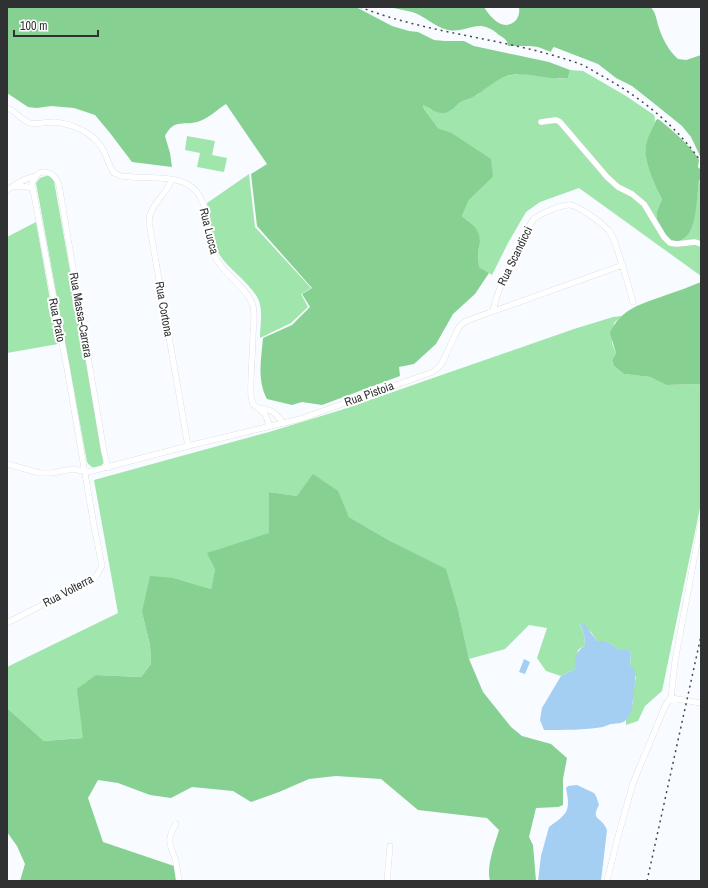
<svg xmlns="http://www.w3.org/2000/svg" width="708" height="888" viewBox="0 0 708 888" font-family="'Archivo Narrow',sans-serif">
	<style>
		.green { fill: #a0e5ab }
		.forest { fill: #86d092 }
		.water { fill: #a4cef2 }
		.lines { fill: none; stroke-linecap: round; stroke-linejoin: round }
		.street-casing { stroke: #d0d2d7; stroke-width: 6 }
		.street { stroke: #fff; stroke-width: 5.5 }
		.rail { stroke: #464749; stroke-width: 1.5; stroke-dasharray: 2 4; stroke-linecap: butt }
		.labels { text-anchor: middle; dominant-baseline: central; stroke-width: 4; stroke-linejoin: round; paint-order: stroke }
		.street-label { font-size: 12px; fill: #303133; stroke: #fff }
	</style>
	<rect width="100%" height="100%" fill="#f8fbff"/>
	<!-- green -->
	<path class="green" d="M 570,70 L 583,71 L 626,96 L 654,115 C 658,126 648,135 646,145 C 644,163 654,184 662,199 L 657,211 L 674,242 C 678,241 683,240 686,237 C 696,228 697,193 699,180 L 701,186 L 701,276 L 579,188 L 540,202 L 526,212 L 508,243 L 492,275 L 479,267 L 478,252 L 480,243 L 468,221 L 462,216 L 469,200 L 493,177 L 450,132 L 438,128 L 424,109 L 423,105 L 432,110 L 448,111 L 461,102 L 477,95 L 498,79 L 507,76 L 525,73 L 560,79 L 568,78 Z
		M 187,136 L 215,141 L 212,155 L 227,158 L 224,172 L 197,167 L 200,153 L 185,150 Z
		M 249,174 L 255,227 L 311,288 L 301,294 L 308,307 L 291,323 L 260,338 C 260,326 263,312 259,301 C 252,284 229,270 219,254 C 210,240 210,219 207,203 Z
		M 46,176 L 50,176 L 54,181 L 104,461 C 101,470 92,470 87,462 L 36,183 L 40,178 Z
		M 36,222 L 58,344 L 7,353 L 7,237 Z
		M 622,316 L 614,323 L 612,343 L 616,353 L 612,360 L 614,366 L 624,374 L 650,377 L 666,385 L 701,384 L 701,503 L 662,691 L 645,706 L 638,721 L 626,725 L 626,720 L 633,703 L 633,694 L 636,677 L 630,665 L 631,654 L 629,650 L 620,650 L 606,641 L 597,641 L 591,632 L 580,624 L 584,634 L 585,645 L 578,650 L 575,669 L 561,676 L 546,671 L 537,658 L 547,628 L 529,625 L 505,649 L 469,659 L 459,614 L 392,542 L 349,517 L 337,491 L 297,496 L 269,492 L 269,533 L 215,569 L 211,589 L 174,578 L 142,612 L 150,645 L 151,664 L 141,677 L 96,675 L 83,738 L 44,741 L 7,708 L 7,667 L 118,613 L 94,480 L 269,432 L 341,410 L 574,329 L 613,317 Z"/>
	<!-- forest -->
	<path class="forest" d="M 7,7 L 356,7 L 392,26 L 409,31 L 418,32 L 434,40 L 445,41 L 464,41 L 474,46 L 549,62 L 570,70 L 568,78 C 548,81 528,70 507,76 C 496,79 488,88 478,94 C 473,98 467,99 461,102 C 456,105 450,113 443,113 C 436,113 429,108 423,105 L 424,109 L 438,128 L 450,132 L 491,159 L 493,177 L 469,200 L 462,216 L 475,227 L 479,234 L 480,243 L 478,252 L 479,267 L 489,273 L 475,294 L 453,314 L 436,344 L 414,364 L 399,367 L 400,376 L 322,405 L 302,402 L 292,405 L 267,399 C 257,380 261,360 263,338 L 292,325 L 310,307 L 302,294 L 312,288 L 257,226 L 251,174 L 267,164 L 226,104 C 218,109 209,118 200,121 C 184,127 175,117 165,136 L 170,153 L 172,167 L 132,162 L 110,133 L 95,115 L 74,108 L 51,106 L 37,108 L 28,107 L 7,93 Z
		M 373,7 L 484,7 C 490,17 502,31 514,22 C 518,19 520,13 519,8 L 521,7 L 651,7 C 656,14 656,17 658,25 C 662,38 668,50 678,59 L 686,60 L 701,55 L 701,158 L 691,137 L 682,126 L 656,105 L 632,86 L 616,78 L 598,64 L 554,47 L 552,49 L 551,52 L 538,47 L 530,46 L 508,46 C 508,40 504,38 499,35 C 477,16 469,34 448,30 C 434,27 424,15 412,12 C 406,11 400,9 394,8 C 387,7 379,9 373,7 Z
		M 658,119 C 667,125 695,150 699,160 C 699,161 698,166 698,167 L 701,170 L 700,181 L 699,180 C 697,194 697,227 686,237 C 682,241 675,242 670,246 L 657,219 L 657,211 L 662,199 C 654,184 643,161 646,144 C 648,136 653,128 656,120 Z
		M 701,282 L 701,384 L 666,385 L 650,377 L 624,374 L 614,366 L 612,360 L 616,353 L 610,333 C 621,308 642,304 666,295 C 678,291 689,287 701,282 Z
		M 313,474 L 338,491 L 349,517 L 392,542 L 446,569 L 459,614 L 469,659 L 483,692 L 511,727 L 522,736 L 551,744 L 567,758 L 563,779 L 563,805 L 558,807 L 536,808 L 529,837 L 533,845 L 536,881 L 490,881 C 486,866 495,844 499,830 L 487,818 L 418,810 L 381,779 L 336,776 L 309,779 L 279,792 L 251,802 L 233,791 L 192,787 L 171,798 L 150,795 L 118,783 L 98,780 L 88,798 L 103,842 L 177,867 L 177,881 L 20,881 L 25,864 L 17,846 L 7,832 L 7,708 L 44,741 L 83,738 L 77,689 L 96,675 L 141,677 L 151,664 L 150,645 L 142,612 L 150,576 L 174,578 L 211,589 L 215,569 L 207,553 L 269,533 L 269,492 L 297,496 Z"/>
	<!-- water -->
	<path class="water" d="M 580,623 L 584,624 L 597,641 L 606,641 L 620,650 L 629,650 L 631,654 L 630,665 C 638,672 635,681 634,691 C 632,701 634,712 626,720 C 622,724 617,723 612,724 C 609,724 606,726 603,727 C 584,730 564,730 544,730 L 540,720 L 542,708 L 561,676 L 575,669 C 574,658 576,652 585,645 L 584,634 Z
		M 524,659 L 530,662 L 525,674 L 519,672 Z
		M 577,785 L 594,793 L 596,796 L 599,805 C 590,821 602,816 607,830 L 601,881 L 538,881 L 541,856 L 549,827 C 567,814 571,812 566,788 L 568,786 Z"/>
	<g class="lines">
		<!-- street casing -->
		<g class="street-casing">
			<path id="street" d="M 7,108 C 16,111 21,120 30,123 C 36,125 47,122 55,122 C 72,124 92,132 102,148 C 106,154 108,163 112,170 L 114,173 L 121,176 C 140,179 172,175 187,184 C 211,197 205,228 212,250 C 218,271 248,287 253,306 C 255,315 254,324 253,333 C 253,354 250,376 251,397 L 253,404 L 265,414 L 270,426
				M 541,122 L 556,120 L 560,122 L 607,177 L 618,187 L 632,194 L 644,204 L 664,237 L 670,243 L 677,244 L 695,242 L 701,244
				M 172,179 C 166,196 149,205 149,222 L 188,446
				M 12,187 L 22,186 L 33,188
				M 7,190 L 23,180 L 35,176
				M 493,311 C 498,287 510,265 521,243 C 524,236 528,226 534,219 C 539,214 563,204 570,205 C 579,206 602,223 608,230 C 613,235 615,243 617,249 C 623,266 628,284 633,302
				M 259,408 C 273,410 275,412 283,423
				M 7,464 L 40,473 L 51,473 L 73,469 L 88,472 L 188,446 L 300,419 L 433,372 L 441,365 L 459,327 L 466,321 L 623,265
				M 7,623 L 93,579 L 97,575 L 102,566 L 94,526 L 67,368 L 32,184 C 36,167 54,169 59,185 L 104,452 L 108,468
				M 671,698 L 675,661 L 701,522
				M 176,824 C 165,842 171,845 176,862 C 177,868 178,875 179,881
				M 387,881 L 390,846
				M 607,881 L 619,833 L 633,783 L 666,704 L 671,698 L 701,703"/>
		</g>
		<!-- street -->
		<use href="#street" class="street"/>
		<!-- rail -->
		<path class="rail" d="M 360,7 C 431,35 508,38 580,64 C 588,67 596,73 604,77 C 641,98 677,126 701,162
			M 647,881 L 701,636"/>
	</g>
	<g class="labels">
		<!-- street labels -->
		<g class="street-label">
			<text transform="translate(209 231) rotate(76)">Rua Lucca</text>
			<text transform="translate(515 256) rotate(-64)">Rua Scandicci</text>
			<text transform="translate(164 309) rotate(80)">Rua Cortona</text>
			<text transform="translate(81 315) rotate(80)">Rua Massa-Carrara</text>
			<text transform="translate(57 320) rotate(79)">Rua Prato</text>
			<text transform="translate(369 394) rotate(-20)">Rua Pistoia</text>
			<text transform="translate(68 591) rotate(-28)">Rua Volterra</text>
		</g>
	</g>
	<!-- border -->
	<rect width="708" height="888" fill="none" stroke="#303133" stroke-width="16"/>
	<!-- scale -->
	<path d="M14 30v6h84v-6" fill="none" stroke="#303133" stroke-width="2"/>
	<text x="20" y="30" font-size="12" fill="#303133" stroke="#ffffff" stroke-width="3" paint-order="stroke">100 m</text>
</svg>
